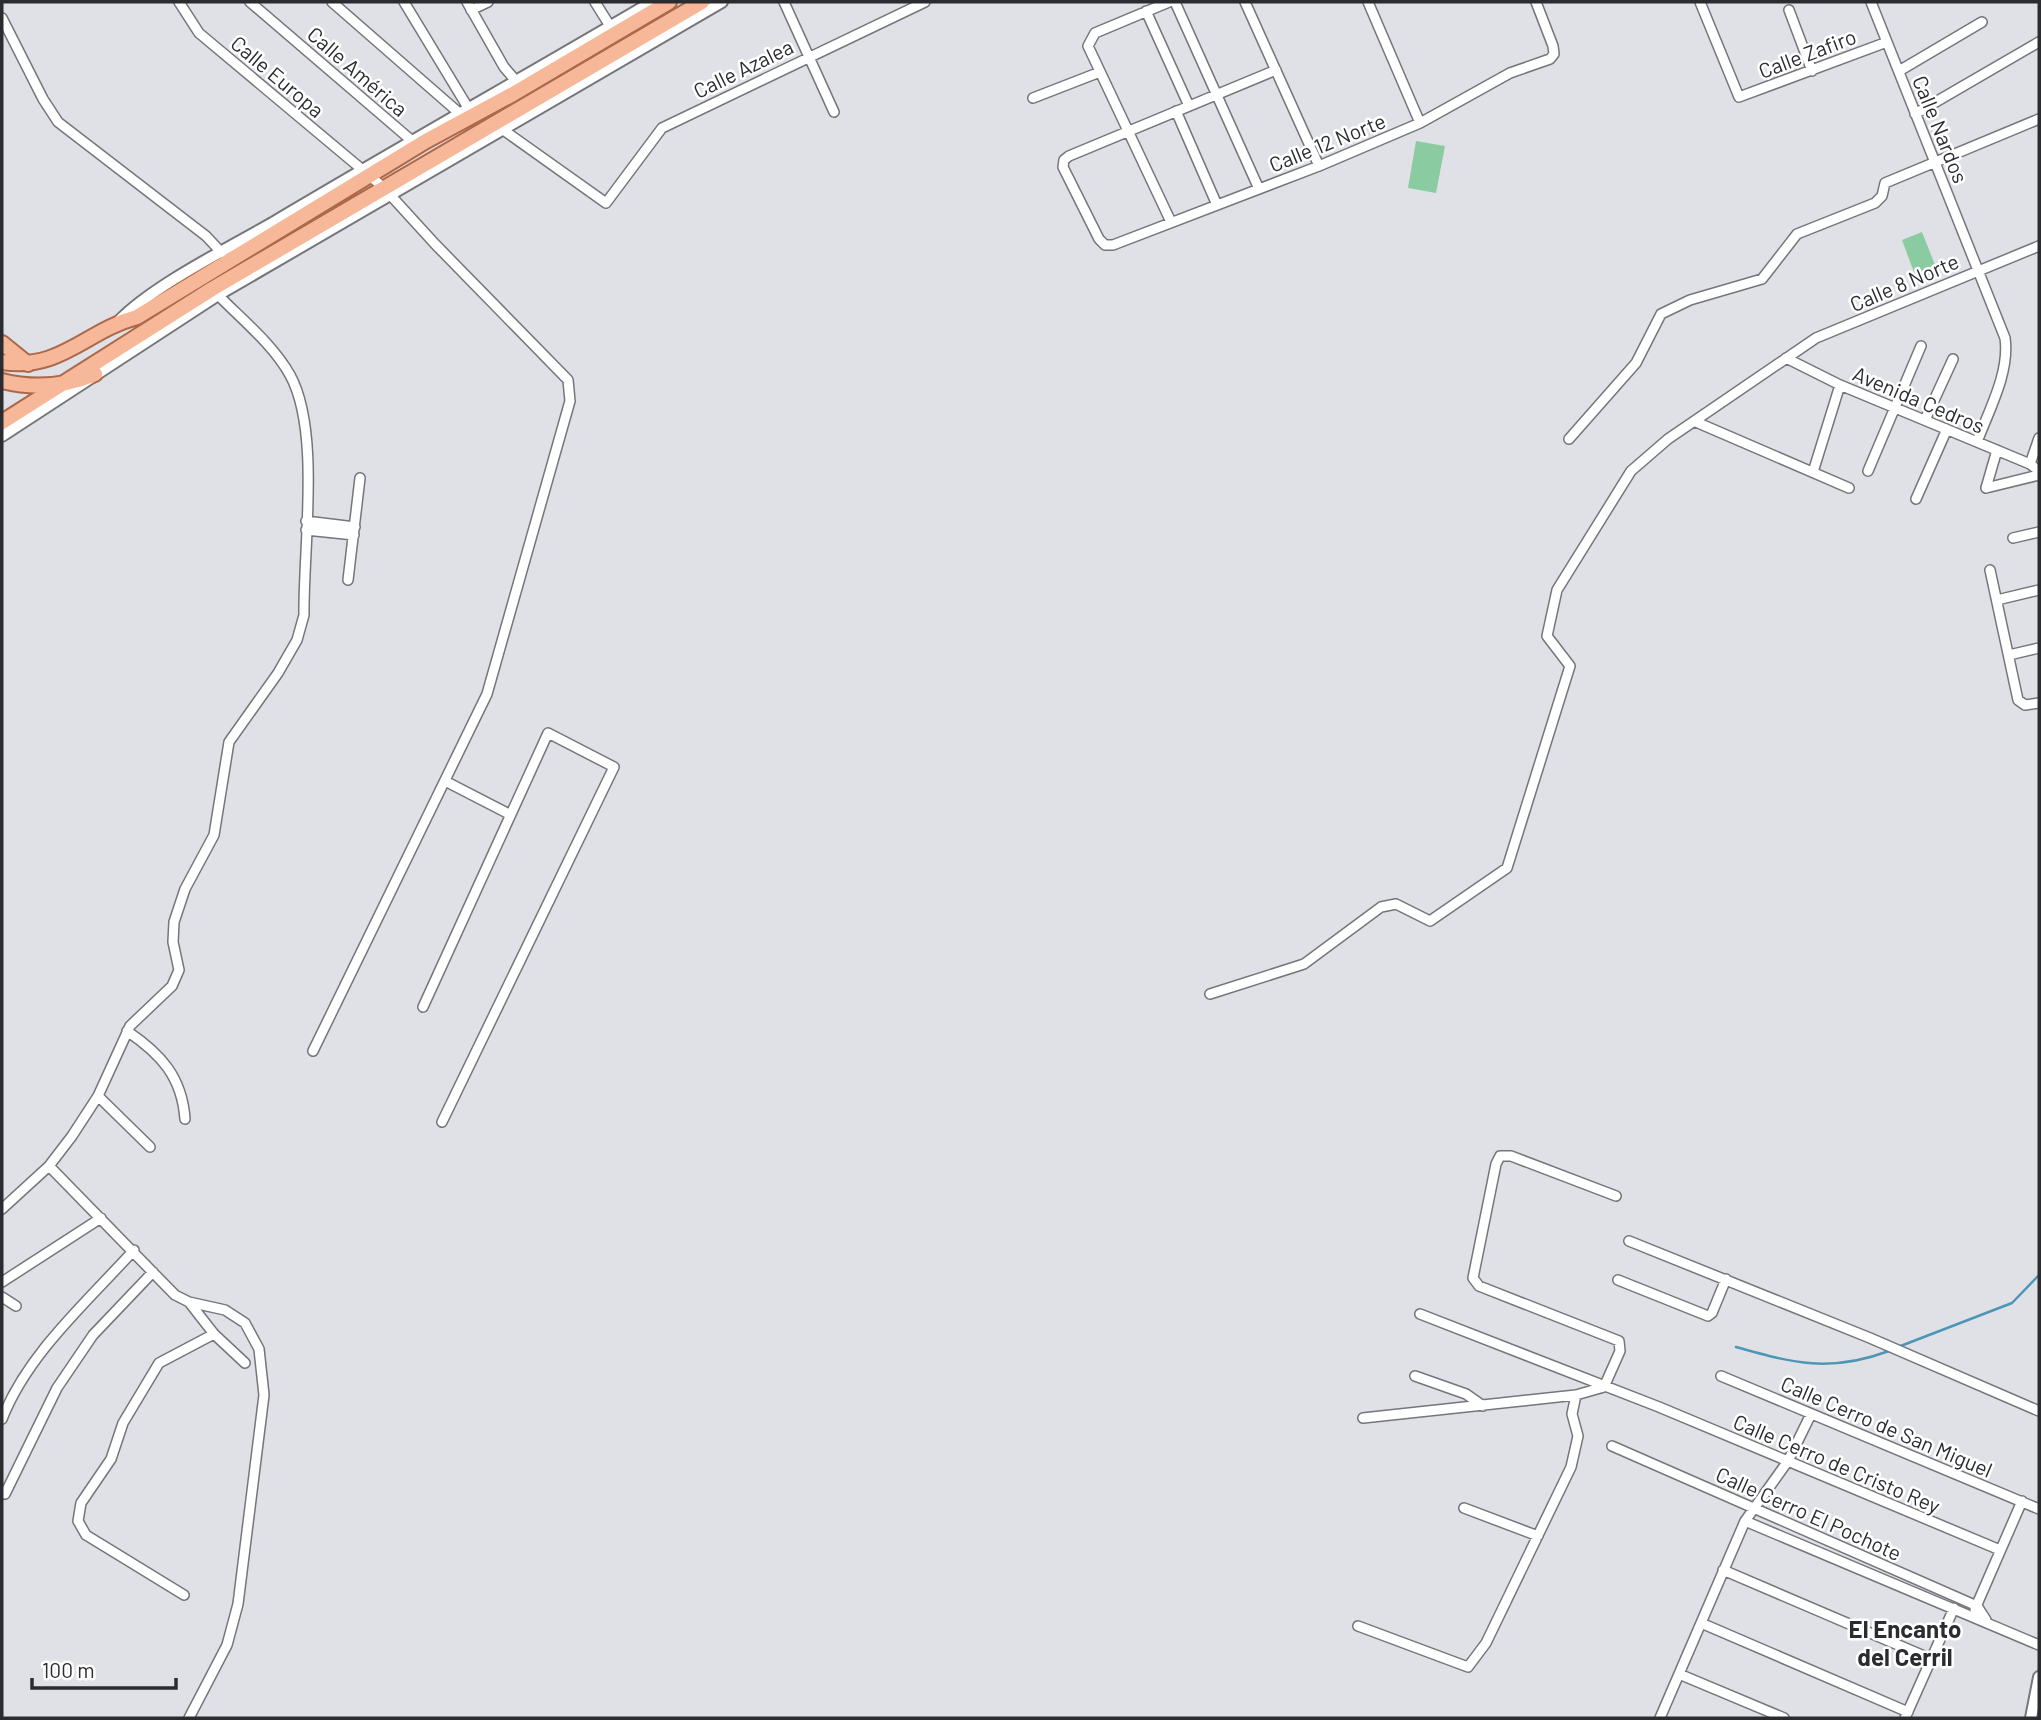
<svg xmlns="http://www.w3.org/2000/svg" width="2041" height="1720" viewBox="0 0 2041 1720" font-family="Barlow,sans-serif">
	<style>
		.green { fill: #8bcba2 }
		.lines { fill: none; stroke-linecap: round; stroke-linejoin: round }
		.stream { stroke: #4e96b5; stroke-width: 2.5 }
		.minor-casing { stroke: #74767c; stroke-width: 12 }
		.tertiary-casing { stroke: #74767c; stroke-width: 14 }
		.primary-casing { stroke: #ac6848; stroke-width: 18 }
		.minor { stroke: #fff; stroke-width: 9 }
		.tertiary { stroke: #fff; stroke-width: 10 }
		.primary { stroke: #f7b899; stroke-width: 14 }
		.labels { text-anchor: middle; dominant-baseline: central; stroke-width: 5; stroke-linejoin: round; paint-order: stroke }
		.street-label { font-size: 21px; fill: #2b2c2f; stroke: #fff }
		.quarter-label { font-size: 24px; font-weight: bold; fill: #2b2c2f; stroke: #fff }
	</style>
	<rect width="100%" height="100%" fill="#dfe1e7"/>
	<!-- green -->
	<path class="green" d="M 1416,141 L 1445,146 L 1436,193 L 1408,188 Z
		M 1922,232 L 1939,275 L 1918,283 L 1902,240 Z"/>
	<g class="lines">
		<!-- stream -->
		<path class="stream" d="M 1736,1347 C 1793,1363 1830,1373 1889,1351
			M 1898,1347 L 2012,1303 L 2039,1275"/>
		<!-- minor casing -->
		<g class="minor-casing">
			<path id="minor" d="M 179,2 L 199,33 L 383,187 L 435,244 L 568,380 L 570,401 L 487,694 L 313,1051
				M 250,2 L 411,140
				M 332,2 L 458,112
				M 404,2 L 467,106
				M 467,2 L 504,67 L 516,81
				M 595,2 L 610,26
				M 784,2 L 834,112
				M 1169,2 L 1095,33 L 1088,46 L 1171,222
				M 1175,2 L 1259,189
				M 1245,2 L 1319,166
				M 1368,2 L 1420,123
				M 1700,2 L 1739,97 L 1887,42
				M 1871,2 L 2005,338 C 2010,372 1989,410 1977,442
				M 471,10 L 488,2
				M 1789,10 L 1812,71
				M 1146,11 L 1189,106
				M 2,18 L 43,99 L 58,122 L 206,236 L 222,253
				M 1276,70 L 1069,156 L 1064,160 L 1063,167 L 1099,239 L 1105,245 L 1113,245 L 1319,166 L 1420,123 L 1510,73 L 1550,59 L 1554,54 L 1553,46 L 1536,2
				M 1899,71 L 1982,22
				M 1033,98 L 1100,72
				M 1176,111 L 1217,205
				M 1915,114 L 2039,42
				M 502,129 L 606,203 L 662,128 L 925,2
				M 1786,358 L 1840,385 L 2030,464 L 2039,471
				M 1925,420 L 1953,359
				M 1696,422 L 1849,488
				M 1569,439 L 1636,363 L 1661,314 L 1690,300 L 1762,279 L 1797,234 L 1875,203 L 1882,196 L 1885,183 L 2039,119
				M 2030,464 L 2039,438
				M 1868,471 L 1921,346
				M 1813,472 L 1840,385
				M 1986,488 L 2039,475
				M 1986,488 L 1997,450
				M 1916,499 L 1947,429
				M 306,521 L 355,527
				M 306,530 L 354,535
				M 2013,538 L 2039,532
				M 1990,570 L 2018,700 L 2025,705 L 2039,703
				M 348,580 L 360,478
				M 1997,600 L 2039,590
				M 2009,655 L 2039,648
				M 445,781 L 509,814
				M 1210,994 L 1304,964 L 1381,907 L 1396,904 L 1430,921 L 1507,868 L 1570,666 L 1547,636 L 1557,590 L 1631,471 L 1668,439 L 1816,338 L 2039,246
				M 423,1007 L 548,733 L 614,767 L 442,1122
				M 127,1031 C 161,1054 182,1077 185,1119
				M 98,1096 L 150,1147
				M 49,1166 L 175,1295 L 189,1302 L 225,1310 L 245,1323 L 259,1349 L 264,1395 L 238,1604 L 227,1645 L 189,1718
				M 2,1209 L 49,1166 L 72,1136 L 98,1096 L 130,1026 L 172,986 L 179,970 L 173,942 L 174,922 L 185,889 L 214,835 L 229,742 L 278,673 L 297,640 L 304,615 C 303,549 321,431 290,375 C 272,343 240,318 215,292
				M 1629,1241 L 1870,1338 L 2039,1411
				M 1618,1280 L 1708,1316 L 1712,1313 L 1726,1279
				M 2,1282 L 101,1218
				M 2,1297 L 16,1306
				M 189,1302 L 214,1334 L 245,1363
				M 1420,1314 L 1659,1407 L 2000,1550
				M 1415,1376 L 1466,1394 L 1483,1406
				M 1721,1376 L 2039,1509
				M 1363,1418 L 1576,1395 L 1604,1387 L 1620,1351 L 1619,1341 L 1479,1286 L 1473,1278 L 1496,1164 L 1500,1156 L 1511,1156 L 1616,1196
				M 2,1419 C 28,1353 87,1302 134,1250
				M 1612,1446 L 1977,1606 L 1986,1620
				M 5,1494 L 57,1388 L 93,1335 L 153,1272
				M 1464,1508 L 1538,1536
				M 1745,1521 L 2039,1645
				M 1723,1570 L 1931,1659
				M 184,1595 L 86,1535 L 78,1521 L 81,1503 L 111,1459 L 123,1423 L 159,1363 L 214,1334
				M 1975,1609 L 2022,1501
				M 1701,1623 L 1908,1712
				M 1358,1626 L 1468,1667 L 1486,1643 L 1571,1467 L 1578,1436 L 1572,1414 L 1576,1395
				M 1679,1674 L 1784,1718
				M 1660,1718 L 1745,1521 L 1788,1461 L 1811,1414
				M 1905,1718 L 1954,1608"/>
		</g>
		<!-- tertiary casing -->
		<g class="tertiary-casing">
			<path id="tertiary" d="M 118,322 C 152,286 229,248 274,222 C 400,147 526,76 652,2
				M 2,436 L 218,295 L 722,2
				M 2031,1718 L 2039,1677"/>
		</g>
		<!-- primary casing -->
		<g class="primary-casing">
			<path id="primary" d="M 2,343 L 28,364
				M 2,362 C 61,371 85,331 137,317 L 426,141 L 513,94 L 669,2
				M 2,381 C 34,389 64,387 95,374
				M 2,422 L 212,289 L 702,2"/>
		</g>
		<!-- minor -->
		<use href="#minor" class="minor"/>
		<!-- tertiary -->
		<use href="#tertiary" class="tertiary"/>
		<!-- primary -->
		<use href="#primary" class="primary"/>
	</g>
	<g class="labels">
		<!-- street labels -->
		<g class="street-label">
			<text transform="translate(1807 53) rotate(-21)">Calle Zafiro</text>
			<text transform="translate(743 68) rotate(-26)">Calle Azalea</text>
			<text transform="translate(358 71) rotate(41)">Calle América</text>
			<text transform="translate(278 76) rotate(40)">Calle Europa</text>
			<text transform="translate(1941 129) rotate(68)">Calle Nardos</text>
			<text transform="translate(1327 142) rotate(-22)">Calle 12 Norte</text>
			<text transform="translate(1904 282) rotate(-23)">Calle 8 Norte</text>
			<text transform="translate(1919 399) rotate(23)">Avenida Cedros</text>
			<text transform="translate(1887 1426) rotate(23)">Calle Cerro de San Miguel</text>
			<text transform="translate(1837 1463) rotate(23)">Calle Cerro de Cristo Rey</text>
			<text transform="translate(1809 1513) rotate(24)">Calle Cerro El Pochote</text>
		</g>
		<!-- quarter labels -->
		<g class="quarter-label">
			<text x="1905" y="1628">El Encanto<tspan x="1905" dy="28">del Cerril</tspan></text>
		</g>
	</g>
	<!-- border -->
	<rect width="2041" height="1720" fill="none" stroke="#2b2c2f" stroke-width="7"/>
	<!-- scale -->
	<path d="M32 1678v10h144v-10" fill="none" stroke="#2b2c2f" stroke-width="3.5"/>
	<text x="42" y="1678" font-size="21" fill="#2b2c2f" stroke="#ffffff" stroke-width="5" paint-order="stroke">100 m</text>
</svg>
